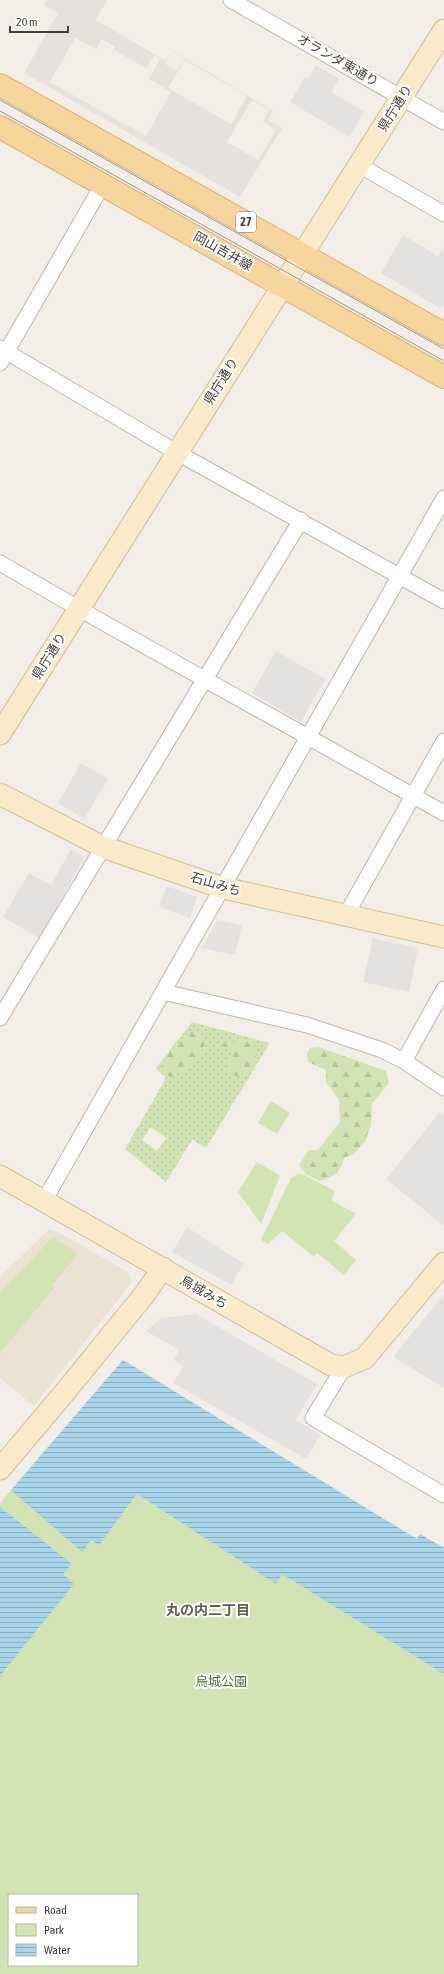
<svg xmlns="http://www.w3.org/2000/svg" width="444" height="1974" viewBox="0 0 444 1974" font-family="'Asap Condensed','Noto Sans JP',sans-serif">
	<style>
		.industrial { fill: #e5e1dd; fill-rule: evenodd }
		.education { fill: #ebe2d3 }
		.grass { fill: url(#grass-dots); fill-rule: evenodd }
		.forest { fill: url(#forest-firs) }
		.green { fill: #d2e4b4; fill-rule: evenodd }
		.parking { fill: #e4e2e0 }
		.water { fill: url(#water-rules) }
		.lines { fill: none; stroke-linecap: round; stroke-linejoin: round }
		.street-casing { stroke: #beb6ab; stroke-width: 17 }
		.secondary-casing { stroke: #cfbe9b; stroke-width: 23 }
		.primary-casing { stroke: #dbb26e; stroke-width: 24 }
		.street { stroke: #fff; stroke-width: 15 }
		.secondary { stroke: #fbebca; stroke-width: 21 }
		.primary { stroke: #f7d69d; stroke-width: 22 }
		.tram { stroke: #979797; stroke-width: 1 }
		.labels { text-anchor: middle; dominant-baseline: central; stroke-width: 4; stroke-linejoin: round; paint-order: stroke }
		.shield { fill: #fff; stroke: #7e7973; stroke-width: 1 }
		.shield-label { font-size: 12px; font-weight: bold; fill: #463f37 }
		.street-label { font-size: 13px; fill: #463f37; stroke: #fff }
		.park-label { font-size: 13px; fill: #4e742e; stroke: #fff }
		.neighbourhood-label { font-size: 14px; font-weight: bold; fill: #685c4f; stroke: #fff }
	</style>
	<defs>
		<pattern id="grass-dots" width="8" height="8" patternUnits="userSpaceOnUse"><rect width="8" height="8" fill="#d2e4b4"/><path d="M2 2h.1M6 6h.1" fill="none" stroke="#b6c59b" stroke-width="1.8" stroke-linecap="round"/></pattern>
		<pattern id="forest-firs" width="22" height="20" patternUnits="userSpaceOnUse"><rect width="22" height="20" fill="#d2e4b4"/><path d="M5 1l3.5 6h-7zM16 11l3.5 6h-7z" fill="#b6c59b"/></pattern>
		<pattern id="water-rules" width="6" height="5" patternUnits="userSpaceOnUse"><rect width="6" height="5" fill="#a9d5eb"/><path d="M0 2.5h6" fill="none" stroke="#8baebf"/></pattern>
	</defs>
	<rect width="100%" height="100%" fill="#f3efe8"/>
	<!-- industrial -->
	<path class="industrial" d="M 47,0 L 107,0 L 96,20 L 166,61 L 173,51 L 273,111 L 268,120 L 282,128 L 240,197 L 24,73 L 58,13 L 44,5 ZM 75,38 L 96,49 L 102,39 L 115,47 L 114,50 L 146,68 L 154,55 L 160,59 L 149,79 L 171,92 L 146,136 L 50,82 ZM 173,52 L 185,59 L 177,71 L 165,64 ZM 185,60 L 247,96 L 231,124 L 168,88 ZM 252,100 L 269,110 L 263,122 L 276,130 L 258,160 L 227,142 Z"/>
	<!-- education -->
	<path class="education" d="M 49,1229 L 60,1233 L 128,1272 L 132,1282 L 34,1406 L 0,1378 L 0,1277 Z"/>
	<!-- grass -->
	<path class="grass" d="M 192,1022 L 270,1043 L 206,1148 L 192,1140 L 166,1182 L 125,1149 L 166,1078 L 156,1068 ZM 151,1127 L 166,1138 L 157,1151 L 142,1140 Z"/>
	<!-- forest -->
	<path class="forest" d="M 193,1030 L 200,1031 C 211,1044 198,1057 190,1069 L 180,1072 L 172,1078 L 164,1072 L 164,1061 L 174,1046 Z
		M 220,1039 L 230,1043 L 250,1040 L 257,1050 L 255,1066 L 239,1077 L 229,1074 L 228,1060 L 231,1053 L 217,1040 Z
		M 319,1047 L 386,1071 L 389,1083 L 372,1104 L 371,1125 L 365,1141 L 354,1154 L 344,1158 C 339,1175 335,1176 319,1181 L 306,1174 L 299,1165 L 309,1150 L 318,1150 L 340,1122 L 339,1100 L 326,1082 L 326,1070 L 308,1062 L 307,1053 L 310,1048 Z"/>
	<!-- green -->
	<path class="green" d="M 271,1101 L 290,1113 L 277,1134 L 258,1123 Z
		M 257,1162 L 280,1176 L 261,1224 L 238,1192 Z
		M 300,1173 L 335,1191 L 331,1200 L 356,1214 L 334,1241 L 356,1260 L 344,1275 L 317,1253 L 314,1257 L 282,1231 L 268,1244 L 261,1240 L 291,1178 Z
		M 53,1237 L 78,1254 L 52,1285 L 54,1288 L 0,1353 L 0,1293 Z
		M 123,1360 L 417,1539 L 420,1534 L 444,1548 L 444,1974 L 0,1974 L 0,1503 ZM 9,1895 L 137,1895 L 137,1965 L 9,1965 Z"/>
	<!-- parking -->
	<path class="parking" d="M 316,65 L 339,79 L 331,92 L 364,112 L 349,137 L 290,102 L 305,77 L 308,78 Z
		M 403,235 L 438,256 L 444,247 L 444,304 L 441,309 L 381,273 Z
		M 276,651 L 325,679 L 301,722 L 252,693 Z
		M 81,763 L 108,779 L 84,819 L 58,803 Z
		M 71,849 L 85,857 L 39,938 L 3,917 L 29,873 L 51,885 Z
		M 167,886 L 197,897 L 190,918 L 159,907 Z
		M 217,920 L 242,925 L 235,955 L 202,948 Z
		M 373,938 L 418,948 L 409,992 L 363,982 Z
		M 440,1112 L 444,1115 L 444,1226 L 386,1179 Z
		M 187,1227 L 244,1264 L 231,1285 L 172,1252 Z
		M 444,1294 L 444,1388 L 393,1357 Z
		M 196,1314 L 317,1384 L 296,1420 L 320,1435 L 306,1459 L 173,1383 L 183,1366 L 174,1360 L 179,1350 L 146,1331 L 161,1318 Z"/>
	<!-- water -->
	<path class="water" d="M 123,1360 L 417,1539 L 420,1534 L 444,1548 L 444,1674 L 282,1574 L 276,1584 L 137,1494 L 99,1545 L 91,1540 L 82,1552 L 11,1490 Z
		M 0,1507 L 72,1564 L 63,1574 L 74,1584 L 0,1676 Z"/>
	<g class="lines">
		<!-- street casing -->
		<g class="street-casing">
			<path id="street" d="M 231,0 L 444,122
				M 359,165 L 444,214
				M 0,348 L 176,452 L 444,601
				M 0,363 L 103,184
				M 0,563 L 97,619 L 444,813
				M 346,915 L 444,741
				M 163,992 L 307,1025 L 382,1050 L 404,1061 L 444,1088
				M 0,1018 L 301,520
				M 404,1061 L 444,989
				M 44,1201 L 444,498
				M 344,1367 L 313,1418 L 444,1495"/>
		</g>
		<!-- secondary casing -->
		<g class="secondary-casing">
			<path id="secondary" d="M 0,734 L 444,30
				M 0,794 L 103,847 L 223,888 L 444,937
				M 0,1176 L 331,1365 L 344,1367 L 365,1358 L 444,1263
				M 0,1469 L 65,1392 L 144,1295 L 163,1268"/>
		</g>
		<!-- primary casing -->
		<g class="primary-casing">
			<path id="primary" d="M 0,85 L 444,334
				M 0,127 L 444,377"/>
		</g>
		<!-- street -->
		<use href="#street" class="street"/>
		<!-- secondary -->
		<use href="#secondary" class="secondary"/>
		<!-- primary -->
		<use href="#primary" class="primary"/>
		<!-- tram -->
		<path class="tram" d="M 0,100 L 444,349
			M 0,111 L 444,361"/>
	</g>
	<g class="labels">
		<!-- shield labels -->
		<rect class="shield" x="236" y="212" width="20" height="20" rx="3"/>
		<g class="shield-label">
			<text x="246" y="222">27</text>
		</g>
		<!-- street labels -->
		<g class="street-label">
			<text transform="translate(338 60) rotate(30)">オランダ東通り</text>
			<text transform="translate(395 108) rotate(-58)">県庁通り</text>
			<text transform="translate(223 251) rotate(29)">岡山吉井線</text>
			<text transform="translate(221 381) rotate(-58)">県庁通り</text>
			<text transform="translate(49 656) rotate(-58)">県庁通り</text>
			<text transform="translate(216 884) rotate(17)">石山みち</text>
			<text transform="translate(204 1292) rotate(30)">烏城みち</text>
		</g>
		<!-- park labels -->
		<g class="park-label">
			<text x="221" y="1681">烏城公園</text>
		</g>
		<!-- neighbourhood labels -->
		<g class="neighbourhood-label">
			<text x="208" y="1610">丸の内二丁目</text>
		</g>
	</g>
	<!-- legend -->
	<rect x="8" y="1894" width="130" height="72" fill="#ffffff" stroke="#b5b2af"/>
	<rect x="16" y="1907" width="20" height="6" fill="#f7d69d" stroke="#b5b2af"/>
	<text x="44" y="1914" font-size="12" fill="#463f37">Road</text>
	<rect x="16" y="1924" width="20" height="12" fill="#d2e4b4" stroke="#b5b2af"/>
	<text x="44" y="1934" font-size="12" fill="#463f37">Park</text>
	<rect x="16" y="1944" width="20" height="12" fill="url(#water-rules)" stroke="#b5b2af"/>
	<text x="44" y="1954" font-size="12" fill="#463f37">Water</text>
	<!-- scale -->
	<path d="M10 26v6h58v-6" fill="none" stroke="#463f37" stroke-width="2"/>
	<text x="16" y="26" font-size="12" fill="#463f37" stroke="#ffffff" stroke-width="3" paint-order="stroke">20 m</text>
</svg>
